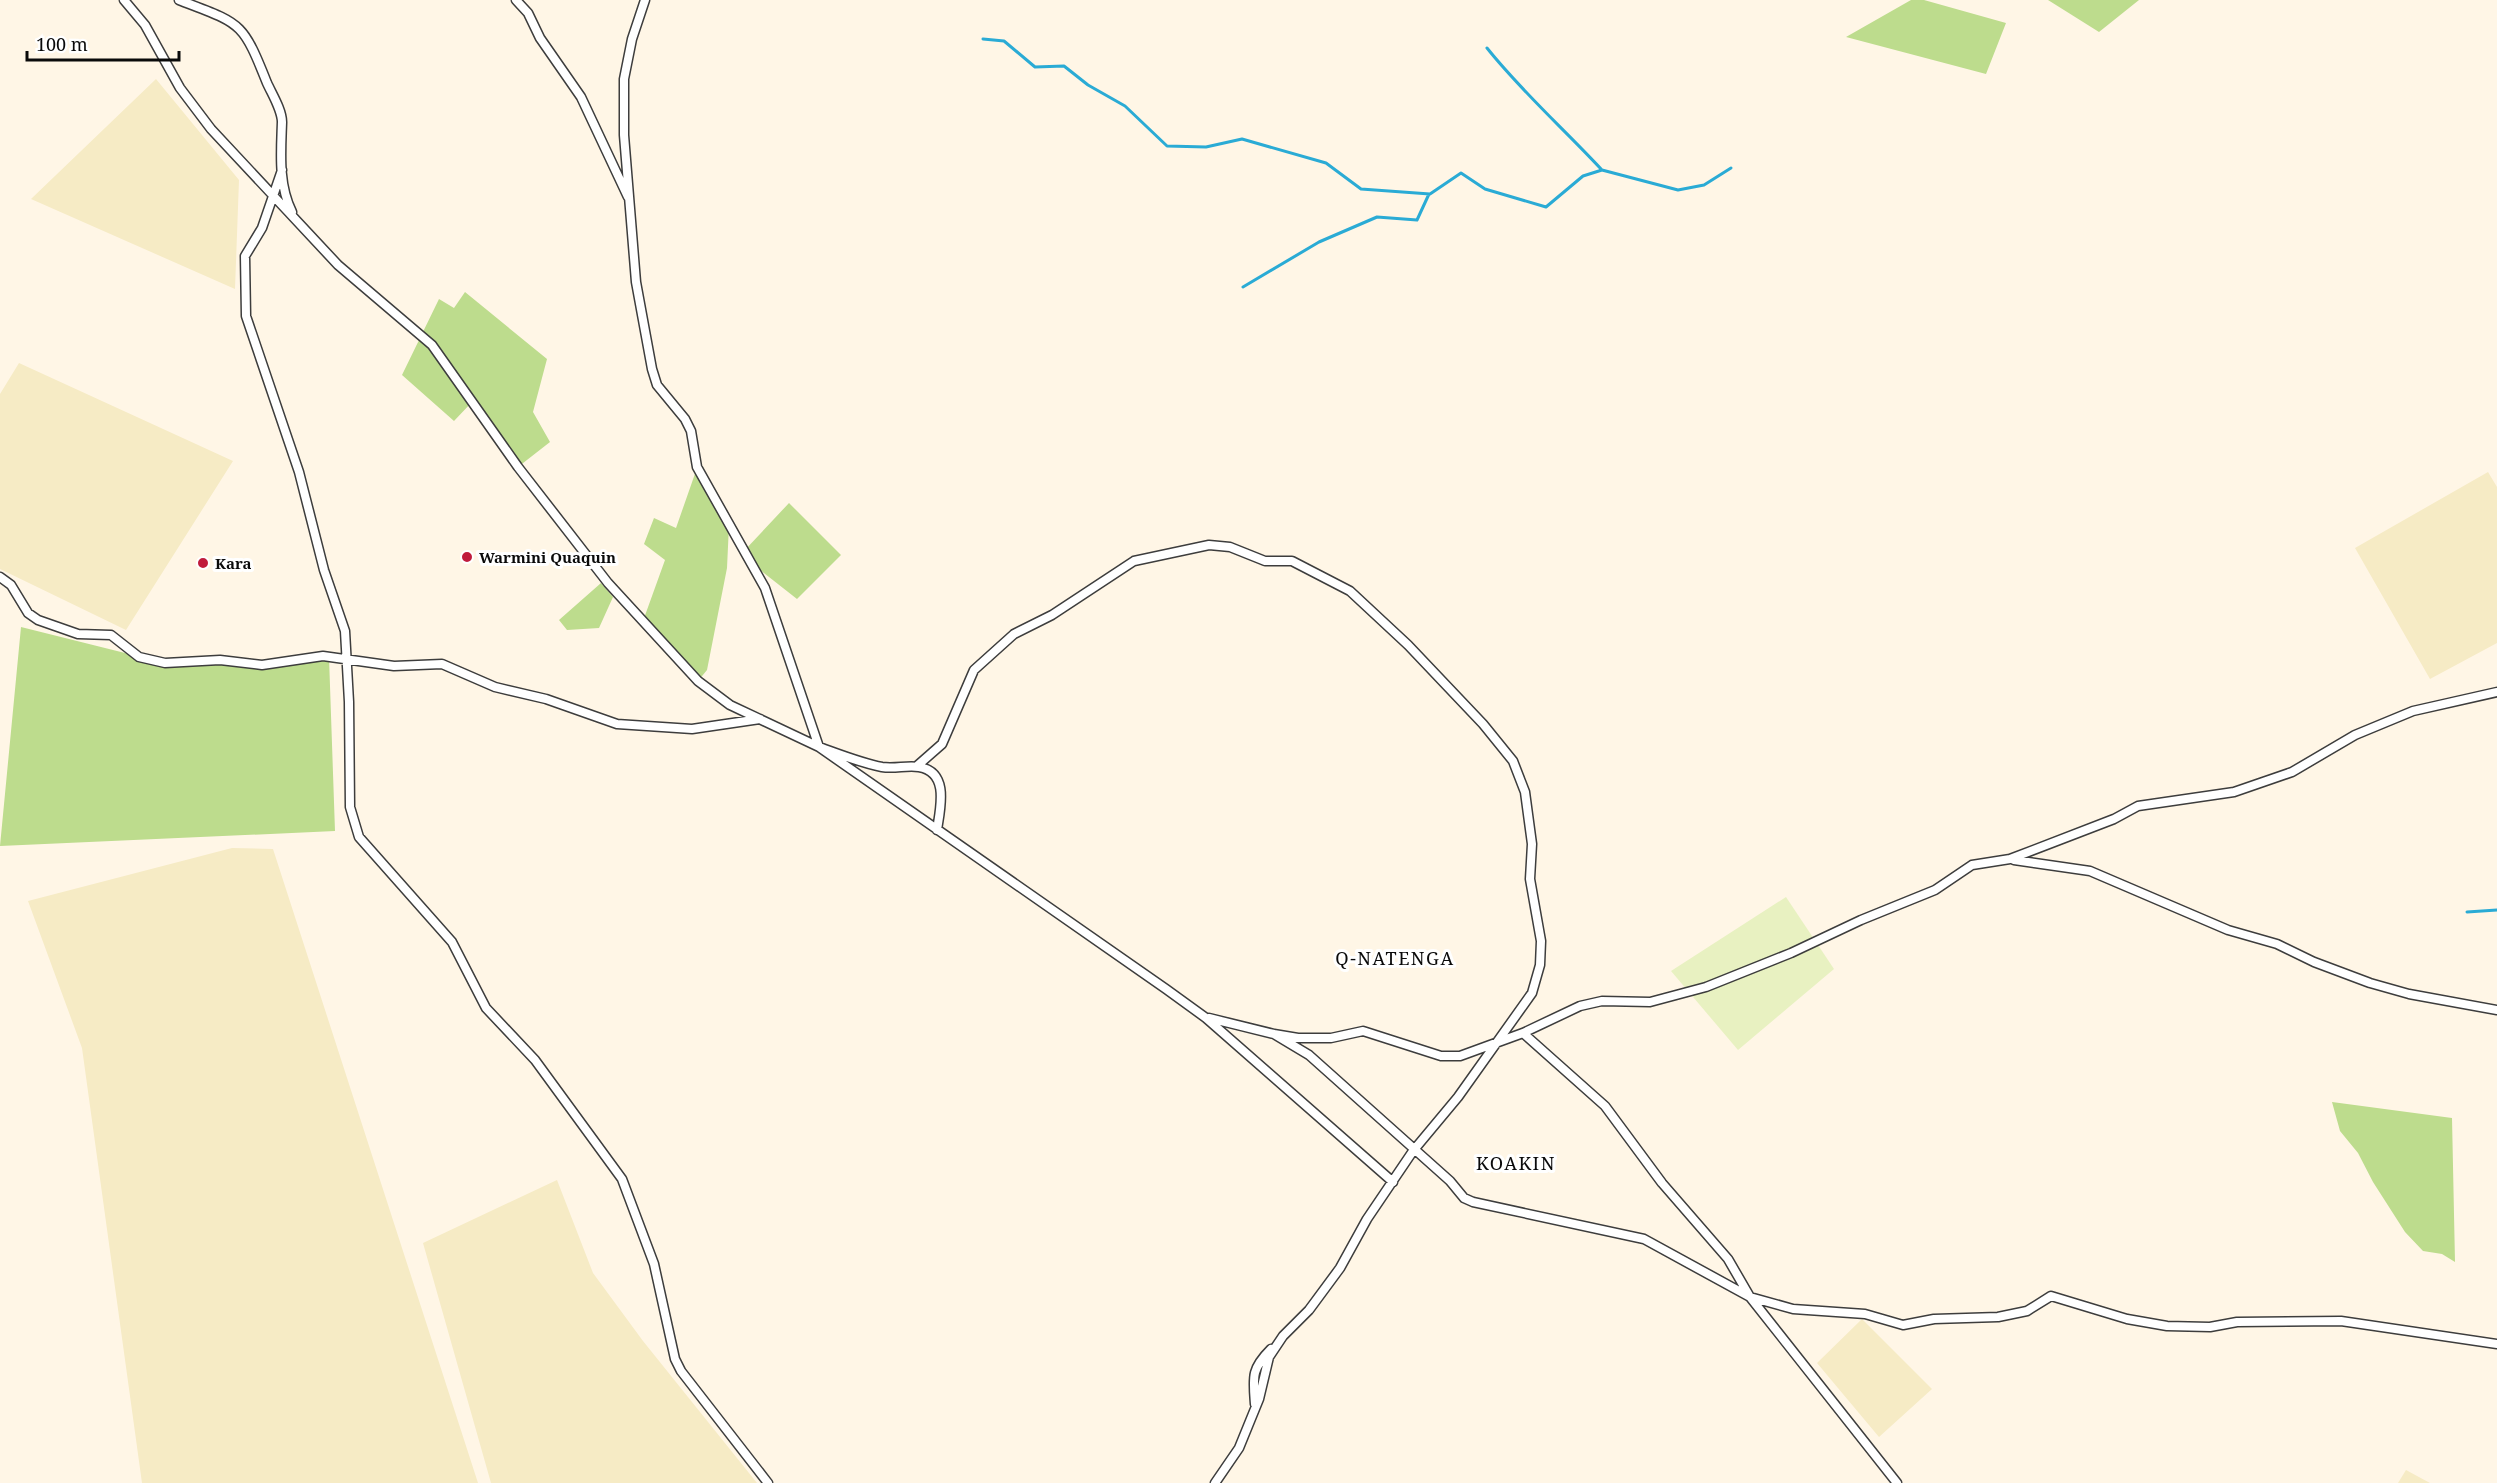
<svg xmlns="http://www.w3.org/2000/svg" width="2497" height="1483" viewBox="0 0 2497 1483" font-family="'Noto Serif',serif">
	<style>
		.farmland { fill: #f6ebc5 }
		.forest { fill: #bddc8d }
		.pitch { fill: #e8f1c1 }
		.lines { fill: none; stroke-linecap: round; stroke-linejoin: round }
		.stream { stroke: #2aabd5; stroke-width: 3 }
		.minor-casing { stroke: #3d3d3d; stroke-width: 11 }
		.minor { stroke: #fff; stroke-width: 8 }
		.poi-dot { fill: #c01b3c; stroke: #fff; stroke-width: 2 }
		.labels { text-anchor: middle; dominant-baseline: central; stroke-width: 6; stroke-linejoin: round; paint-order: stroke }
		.poi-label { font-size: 15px; font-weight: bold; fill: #0a0a0a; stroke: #fff; text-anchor: start }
		.quarter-label { font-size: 18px; letter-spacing: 1.5px; fill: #0a0a0a; stroke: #fff }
	</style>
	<rect width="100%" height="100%" fill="#fff6e6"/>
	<!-- farmland -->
	<path class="farmland" d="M 156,79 L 239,180 L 235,289 L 31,199 Z
		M 19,363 L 233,461 L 126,630 L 0,569 L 0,394 Z
		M 2488,472 L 2497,487 L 2497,643 L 2430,679 L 2355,548 Z
		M 232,848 L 273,849 L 478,1483 L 142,1483 L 82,1048 L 28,901 Z
		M 557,1180 L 593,1273 L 643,1341 L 757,1483 L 491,1483 L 423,1243 Z
		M 1862,1319 L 1932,1389 L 1879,1437 L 1817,1363 Z
		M 2406,1470 L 2430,1483 L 2398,1483 Z"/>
	<!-- forest -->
	<path class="forest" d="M 1911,0 L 1924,0 L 2006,23 L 1986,74 L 1846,37 Z
		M 2048,0 L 2139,0 L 2099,32 Z
		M 465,292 L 547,359 L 533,412 L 550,442 L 518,467 L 472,402 L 454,421 L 402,375 L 439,299 L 454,308 Z
		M 697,468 L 729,525 L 727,568 L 707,670 L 698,681 L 643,621 L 665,560 L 644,544 L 654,518 L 676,528 Z
		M 789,503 L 841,555 L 797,599 L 750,562 L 744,551 Z
		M 601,583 L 613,597 L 599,628 L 567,630 L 559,620 Z
		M 21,627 L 165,663 L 220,660 L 262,665 L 329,657 L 335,831 L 0,846 Z
		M 2332,1102 L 2452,1118 L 2455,1262 L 2442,1254 L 2423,1251 L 2405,1232 L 2373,1182 L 2358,1153 L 2340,1131 Z"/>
	<!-- pitch -->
	<path class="pitch" d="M 1786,897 L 1834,969 L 1738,1050 L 1671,971 Z"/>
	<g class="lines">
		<!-- stream -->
		<path class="stream" d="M 983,39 L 1004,41 L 1035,67 L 1064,66 L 1088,85 L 1125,106 L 1167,146 L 1206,147 L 1242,139 L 1326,163 L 1361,189 L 1430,194 L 1461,173 L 1485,189 L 1546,207 L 1583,176 L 1602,170 L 1678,190 L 1704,185 L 1731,168
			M 1487,48 C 1522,92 1564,129 1602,170
			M 1243,287 L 1319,242 L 1377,217 L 1417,220 L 1429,194
			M 2467,912 L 2497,910"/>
		<!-- minor casing -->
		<g class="minor-casing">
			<path id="minor" d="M 124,0 L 145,25 L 180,88 L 211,129 L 338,265 L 432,345 L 518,467 L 608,583 L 698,681 L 730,705 L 819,747 L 1166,989 L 1206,1018 L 1393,1182
				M 179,0 C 241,24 242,20 267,83 C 272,94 282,110 282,122 C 281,152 278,184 292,212
				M 516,0 L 528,13 L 540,38 L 581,97 L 628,197
				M 645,0 L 632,39 L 624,79 L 624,135 L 636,282 L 652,369 L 657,385 L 685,419 L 691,431 L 697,467 L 765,588 L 819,747 C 839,754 861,763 882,767 C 895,769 907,765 919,767 C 950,772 940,809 937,830
				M 282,170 L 262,228 L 245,256 L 246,316 L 299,472 L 324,570 L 345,631 L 349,702 L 350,807 L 359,837 L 452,942 L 486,1008 L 535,1060 L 622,1179 L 654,1264 L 675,1359 L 681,1371 L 768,1483
				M 0,577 L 11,585 L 28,613 L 38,620 L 78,634 L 111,635 L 139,657 L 165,663 L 220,660 L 262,665 L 323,656 L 394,666 L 442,664 L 495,687 L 546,699 L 617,724 L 692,729 L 760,719
				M 917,766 L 942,744 L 974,670 L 1014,634 L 1052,615 L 1134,561 L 1209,545 L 1230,547 L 1265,561 L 1292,561 L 1350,591 L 1408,645 L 1483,724 L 1513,761 L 1525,792 L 1532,844 L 1530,879 L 1541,941 L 1540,965 L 1532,993 L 1458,1097 L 1413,1151 L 1367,1219 L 1340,1268 L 1309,1310 L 1283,1336 L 1269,1357 L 1259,1399 L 1239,1448 L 1215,1483
				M 2014,860 L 2090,871 L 2228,930 L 2277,944 L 2314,962 L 2370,983 L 2409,994 L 2497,1010
				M 1209,1018 L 1274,1034 L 1309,1055 L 1450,1181 L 1464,1198 L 1473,1202 L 1644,1239 L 1750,1297 L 1897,1483
				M 1523,1033 L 1605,1106 L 1662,1183 L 1728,1259 L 1750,1297 L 1793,1309 L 1865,1314 L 1903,1325 L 1934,1319 L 1998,1317 L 2027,1311 L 2051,1296 L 2127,1319 L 2167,1326 L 2210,1327 L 2237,1322 L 2341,1321 L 2497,1344
				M 1274,1034 L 1298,1038 L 1331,1038 L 1363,1031 L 1441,1056 L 1460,1056 L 1523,1033 L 1580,1006 L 1602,1001 L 1650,1002 L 1706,987 L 1791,953 L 1861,920 L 1935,890 L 1972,865 L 2010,859 L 2114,819 L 2138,806 L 2234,792 L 2292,772 L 2355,735 L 2413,711 L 2497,692
				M 1255,1404 C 1253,1377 1251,1369 1271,1349"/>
		</g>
		<!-- minor -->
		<use href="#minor" class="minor"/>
	</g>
	<!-- markers -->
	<g class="poi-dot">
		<circle cx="467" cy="557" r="6"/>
		<circle cx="203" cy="563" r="6"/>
	</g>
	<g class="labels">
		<!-- poi labels -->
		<g class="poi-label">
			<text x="479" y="557">Warmini Quaquin</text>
			<text x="215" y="563">Kara</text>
		</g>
		<!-- quarter labels -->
		<g class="quarter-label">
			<text x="1395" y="958">Q-NATENGA</text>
			<text x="1516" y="1163">KOAKIN</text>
		</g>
	</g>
	<!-- scale -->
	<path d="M27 51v9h152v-9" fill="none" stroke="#0a0a0a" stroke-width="3"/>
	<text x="36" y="51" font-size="18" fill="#0a0a0a" stroke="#ffffff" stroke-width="4.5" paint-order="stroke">100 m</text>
</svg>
